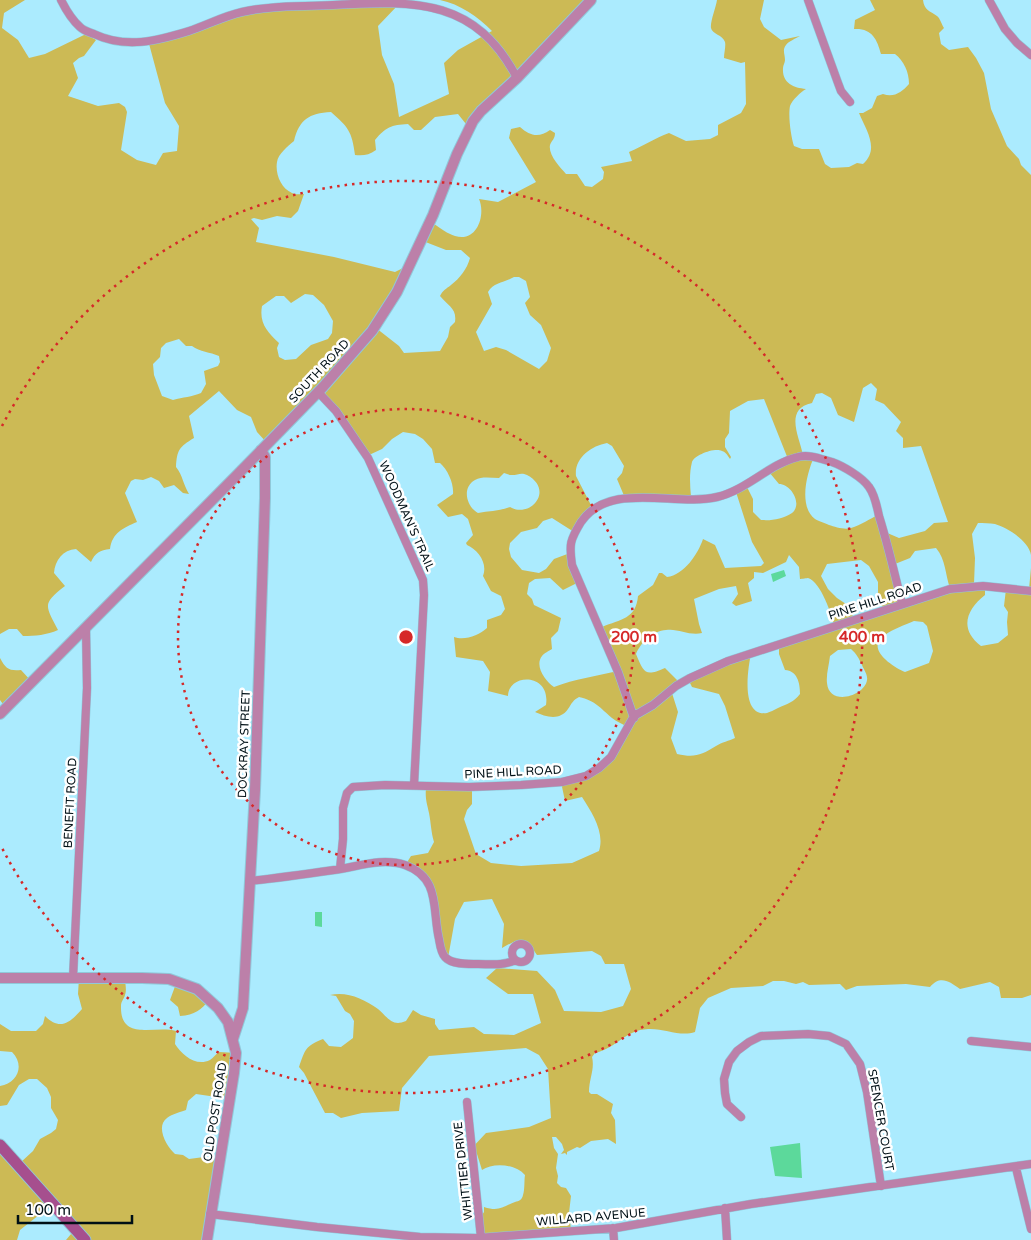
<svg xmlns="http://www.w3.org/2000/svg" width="1031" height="1240" viewBox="0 0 1031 1240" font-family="'Varela Round',sans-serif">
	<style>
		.green { fill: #ccba55; fill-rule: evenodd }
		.water { fill: #5cd99b }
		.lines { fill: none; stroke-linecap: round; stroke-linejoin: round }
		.minor-casing { stroke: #90c8d9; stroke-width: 9 }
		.tertiary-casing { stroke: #90c8d9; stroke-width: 12 }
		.secondary-casing { stroke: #90c8d9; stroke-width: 13 }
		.minor { stroke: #bc80a9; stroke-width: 8 }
		.tertiary { stroke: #bc80a9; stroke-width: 10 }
		.secondary { stroke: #a64f8e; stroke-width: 11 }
		.ring { fill: none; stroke: #d62828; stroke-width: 2.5; stroke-dasharray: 2.5 5 }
		.labels { text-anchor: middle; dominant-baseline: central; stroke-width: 5; stroke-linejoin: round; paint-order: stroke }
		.street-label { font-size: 12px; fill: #001016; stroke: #fff }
		.centre { fill: #d62828; stroke: #fff; stroke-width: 2.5 }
		.ring-label { font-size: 15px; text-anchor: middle; font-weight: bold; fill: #d62828; stroke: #fff; stroke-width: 5; stroke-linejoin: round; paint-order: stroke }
	</style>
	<rect width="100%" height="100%" fill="#abebfe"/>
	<!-- green -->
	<path class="green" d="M 0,0 L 25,0 L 4,13 L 2,28 L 18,40 L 29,58 L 45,54 L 86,34 L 96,40 L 84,56 L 79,58 L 73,63 L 78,78 L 68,96 L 98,106 L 119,103 L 125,107 L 127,112 L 121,150 L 137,160 L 156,165 L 163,153 L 177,151 L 179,126 L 165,103 L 148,40 L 257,6 L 399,4 L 378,26 L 382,55 L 394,84 L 399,117 L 449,94 L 444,63 L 458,50 L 492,31 C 478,17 460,4 440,0 L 591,0 L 470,129 L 458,114 L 435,117 L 421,130 L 414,130 L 408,124 C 391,125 386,127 375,140 L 376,150 C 369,155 363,156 355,155 C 352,131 348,127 331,112 C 309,113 299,120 294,141 C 288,146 278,154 277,162 C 275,174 281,188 292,193 C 295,195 301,194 304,194 L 298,211 L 291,218 L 277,216 L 262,220 L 254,218 L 251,219 L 259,228 L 256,242 L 334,257 L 395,272 L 411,264 L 376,328 L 399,346 L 404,353 L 440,351 L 448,337 L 450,327 L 455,322 C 457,308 448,306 440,296 C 443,290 446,289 451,285 C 460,278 467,269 470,258 L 461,250 L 446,250 L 423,241 L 434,224 C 440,228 448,234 455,236 C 477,243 486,215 479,199 L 498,202 L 536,182 L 509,138 L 511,129 L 520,127 C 530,136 539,138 550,130 L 555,133 C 555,139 552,140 550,145 C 548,155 560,167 566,174 L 577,174 L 585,186 L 592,187 L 603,179 L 604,172 L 601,167 L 632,161 L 629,152 C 643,146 655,138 669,133 L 686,141 L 710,139 L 718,135 L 718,125 L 741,113 L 746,104 L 745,62 L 741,63 L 724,58 C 724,53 726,46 725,42 C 723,35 712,34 711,28 C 710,22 716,7 717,0 L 764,0 L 760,19 L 764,27 L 781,40 L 800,36 C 795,39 789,41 786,45 C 782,50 785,54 785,60 C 785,63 783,65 783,68 C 782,83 793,88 806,89 C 801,92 792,100 790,106 C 788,116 791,137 794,146 L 802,149 L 819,149 L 825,164 L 831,168 L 849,167 L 857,163 L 863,164 C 880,149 866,130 859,113 L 863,113 L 872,108 L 877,96 L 883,94 C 894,98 902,92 909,84 C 909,72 904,61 895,54 L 881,54 C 877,39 872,28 854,29 L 855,20 L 875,10 L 870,0 L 923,0 C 924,10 930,11 937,16 C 940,18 942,25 944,28 L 939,33 L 941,44 L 949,50 L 968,47 L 976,58 L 984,73 L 991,109 L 1007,146 L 1019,159 L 1021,165 L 1031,175 L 1031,555 C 1029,541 1008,528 995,524 C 990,523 983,523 978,523 L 972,534 L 975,558 L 974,584 L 985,586 L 985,595 C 966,610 959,629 981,646 L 998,643 L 1008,635 L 1007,622 L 1008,612 L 1004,606 L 1006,589 L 1029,589 L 1031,568 L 1031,995 L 1022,998 L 1001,998 L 999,987 L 990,982 L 960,989 C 949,981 940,975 930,987 L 906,984 L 857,986 L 846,990 L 840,984 L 809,985 L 803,982 L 796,984 L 784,981 L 773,981 L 763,986 L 731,988 L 708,998 L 700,1008 L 695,1032 C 680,1037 664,1028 648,1029 C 625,1030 617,1048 595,1053 L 592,1057 C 595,1069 589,1079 589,1092 L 591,1094 L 597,1094 L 613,1104 L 611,1113 L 615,1120 L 616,1144 L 608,1139 L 591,1141 L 580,1148 L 577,1147 L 567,1152 L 567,1155 L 565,1153 L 561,1154 L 564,1150 L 562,1144 L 556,1137 L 552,1137 L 554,1148 L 558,1154 L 556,1168 L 558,1176 L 557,1183 L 561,1187 L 566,1188 L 571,1196 L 569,1213 L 571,1230 L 483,1237 L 481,1217 L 484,1212 L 484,1207 C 499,1212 502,1207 515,1202 C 519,1201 522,1200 523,1195 C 525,1189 524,1181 525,1175 C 516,1164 493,1162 482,1170 L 477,1154 L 470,1150 L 486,1133 L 529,1127 L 551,1118 L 548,1069 L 539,1055 L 526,1048 L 429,1056 L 402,1088 L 399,1111 L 362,1113 L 341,1118 L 333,1113 L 325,1113 L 304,1073 L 299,1067 C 305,1050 305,1046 323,1039 L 329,1046 L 341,1047 L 353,1038 L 354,1021 L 350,1014 L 345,1011 L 336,996 L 330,995 C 347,991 364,999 378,1009 C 384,1014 390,1023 398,1023 C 400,1023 403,1022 406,1021 L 413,1010 L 421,1015 L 435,1019 L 435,1024 L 439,1030 L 474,1027 L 484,1034 L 514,1035 L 541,1023 L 533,994 L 508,994 L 486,978 L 497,968 L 537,971 L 555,990 L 564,1011 L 601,1012 L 623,1006 L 631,989 L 624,964 L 605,964 L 601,956 L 592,951 L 537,955 C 525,937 521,937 502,948 L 504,924 L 492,899 L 464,902 L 455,919 L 448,958 L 442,949 L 434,890 L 406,864 L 411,856 L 428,853 L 434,842 C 431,832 431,823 429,813 C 427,803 425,799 426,788 L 472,786 L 472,804 L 467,810 L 464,819 L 476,854 L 491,863 L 521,866 L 572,863 L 599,851 C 605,832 592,813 582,797 L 565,801 L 561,782 L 597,769 L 629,728 C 623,724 617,722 612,718 C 599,707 596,701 579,697 C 573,700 572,703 568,709 C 560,721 546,717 535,712 L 546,705 C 551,672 508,673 508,696 L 488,691 L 490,672 L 483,661 L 456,657 L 454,637 C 465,641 479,635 487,628 L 487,620 L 501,615 L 505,609 L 501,596 L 491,591 L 483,576 C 488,563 478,550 467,545 L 466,543 L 473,535 L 468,519 L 462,514 L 448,517 L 437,505 L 453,494 C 454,484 448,470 440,463 L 435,463 L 432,449 L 423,439 L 415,434 L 403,432 L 392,439 L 382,449 L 369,455 L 320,392 L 267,443 L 257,432 L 251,417 L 237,410 L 219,391 L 189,416 L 194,438 C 179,447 177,450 176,467 C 183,476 183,484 189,494 L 183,493 L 174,485 L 164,488 L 159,481 L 151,477 L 143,480 L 135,479 L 131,481 L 125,493 L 137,522 C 123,528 112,533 110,549 C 100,550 95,553 91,562 L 76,549 C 63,550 55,560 54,573 L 65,586 C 42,604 45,605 58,630 C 47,635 35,636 23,636 L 17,629 L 9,629 L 0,634 ZM 514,277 L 519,277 L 526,281 L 530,297 L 525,303 L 530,315 L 541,325 L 551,348 L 547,361 L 539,369 L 506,350 L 496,347 L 484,351 L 476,332 L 492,304 L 488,292 C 494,282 504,283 514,277 ZM 305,294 L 313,295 L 324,305 L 333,321 L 332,333 L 328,339 L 311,345 L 296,359 L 285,360 L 279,357 L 277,348 L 279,343 C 267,332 259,323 262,306 L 276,296 L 284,296 L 291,303 ZM 179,339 L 186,346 L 192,346 C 200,352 210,352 219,356 L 220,362 L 218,366 L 204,371 L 206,384 L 201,393 C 192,397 183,397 173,400 L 162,396 L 154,375 L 153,364 L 160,357 L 161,348 L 166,343 ZM 871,383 L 877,389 L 875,400 L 884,404 L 901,422 L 896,431 L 903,438 L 903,448 L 921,446 L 948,522 L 934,523 L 925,531 L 899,538 L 885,532 L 879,514 C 870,519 861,525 851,528 C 845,530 835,527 829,525 C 825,523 818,521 815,519 C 798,506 807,473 814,457 L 803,455 C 799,436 784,409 812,403 L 816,394 L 822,393 L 831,398 L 838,415 L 854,422 L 863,388 ZM 764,399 L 788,459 L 769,472 L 779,484 C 791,484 803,504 792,513 C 783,519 771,521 761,520 L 753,512 L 753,499 L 746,485 L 736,492 L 752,542 L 764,563 L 761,566 L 725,568 L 715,545 L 703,539 C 698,554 684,575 667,577 L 662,573 L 659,573 L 653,585 L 638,596 C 636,619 621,619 602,627 L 618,671 C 596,676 575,679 554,687 C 546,682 534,666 542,656 C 544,653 549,651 552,649 L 551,638 L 558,631 L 561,618 L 534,605 L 532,599 L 527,594 L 529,583 L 535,579 L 550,578 L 563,590 L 579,582 L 570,553 L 554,559 L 546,569 L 539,573 L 522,570 L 511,557 L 509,549 L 510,543 L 521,532 L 537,528 L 543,521 L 552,518 L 574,532 L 593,509 L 576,476 C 574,458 591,446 607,443 L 612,446 L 624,466 L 622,473 L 617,479 L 625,498 L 691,497 C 690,485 689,474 692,462 C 694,455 715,447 722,451 C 726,452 728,456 730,459 L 731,457 L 725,447 L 725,439 L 729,433 L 730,411 L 748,401 ZM 504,473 C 507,474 509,475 512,475 C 518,475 521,472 527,475 C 555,490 530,519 510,507 C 500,511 489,511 478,513 C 467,507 461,488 475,480 C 482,476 491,478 499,478 ZM 936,548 C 946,560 945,574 950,588 L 903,603 L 895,564 L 910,558 L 915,551 ZM 789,555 L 799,567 L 800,579 C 801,579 808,578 808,578 C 821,582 832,615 834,626 L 779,645 L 779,654 L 785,670 C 797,671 800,682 800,694 C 794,702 787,704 778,708 C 774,710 770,712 767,713 C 740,717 748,668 751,654 L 688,679 L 692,687 L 719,694 L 725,706 L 735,738 C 729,741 722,742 716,746 C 701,755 695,758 677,754 L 671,738 L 678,712 L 671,690 L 680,683 L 665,668 C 645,677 644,673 636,654 C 641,642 653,631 666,630 C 678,628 689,636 702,633 L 699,624 L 694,599 L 719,589 L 736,586 L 738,594 L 732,603 L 736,606 L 752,601 L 748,583 L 754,578 L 754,572 L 763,573 L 786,562 ZM 861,560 L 869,566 L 878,582 L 878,594 L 883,610 L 855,620 L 846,604 L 837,598 L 828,589 L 821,576 L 827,564 ZM 914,621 L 923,622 L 927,626 L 933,651 L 929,663 L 905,672 C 893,667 864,648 885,635 C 893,629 905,625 914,621 ZM 851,649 C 857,654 859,659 862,665 C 864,670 868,675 867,680 C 865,696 829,707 827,683 C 826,675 829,665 830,656 L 838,650 Z
		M 0,658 C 6,669 9,671 21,670 L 32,682 L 5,707 L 0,700 Z
		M 79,978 L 125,979 C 125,983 127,990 125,995 C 124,999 121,1001 121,1006 C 120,1042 155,1025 176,1031 L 175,1044 C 182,1055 196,1067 210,1060 C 213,1058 216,1054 219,1052 L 237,1053 L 230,1099 L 196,1094 L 188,1101 L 186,1110 C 181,1112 172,1114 167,1118 C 155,1127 167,1147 175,1154 L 183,1155 L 189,1159 L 204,1157 L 221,1159 L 207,1240 L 66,1240 L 76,1228 L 53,1204 L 20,1230 L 17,1240 L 0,1240 L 0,1143 L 20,1163 L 33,1151 L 40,1139 L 51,1133 L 56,1129 L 58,1120 L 51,1108 L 51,1097 L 47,1088 L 37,1079 L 29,1079 L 19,1085 L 7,1105 L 0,1106 L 0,1086 C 18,1083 25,1065 12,1052 L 0,1051 L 0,1024 L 11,1031 L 36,1031 L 43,1024 L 45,1016 C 60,1031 70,1023 82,1009 L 78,994 Z
		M 177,981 L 210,999 C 201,1010 195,1015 180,1016 L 178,1007 L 170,1000 Z"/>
	<!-- water -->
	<path class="water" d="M 784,570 L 786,576 L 773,582 L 771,574 Z
		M 315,912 L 322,912 L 322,927 L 315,926 Z
		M 800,1143 L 802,1178 L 775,1176 L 770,1147 Z"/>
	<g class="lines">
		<!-- minor casing -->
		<g class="minor-casing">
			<path id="minor" d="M 61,0 C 66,10 72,20 80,27 C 84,31 89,32 94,34 C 126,49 157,41 189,31 C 207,25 224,16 242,12 C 272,5 303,7 333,5 C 419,0 476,0 517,78
				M 808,0 L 838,83 L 841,91 L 850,102
				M 989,0 L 1005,29 L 1017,43 L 1031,55
				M 318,392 L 336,411 L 368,458 L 423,580 L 424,595 L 414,785
				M 634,718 L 618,672 L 572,565 C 569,544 570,540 581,522 C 610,480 675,507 717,497 C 747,490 769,464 798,457 C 809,454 821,459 832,462 C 843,466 862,477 869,487 C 875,495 877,507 879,516 C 888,545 895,575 902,604
				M 340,869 L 343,839 L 343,808 L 347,793 L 353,787 L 385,785 L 469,787 L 521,785 L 562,782 L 586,776 L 599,768 L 611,757 L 634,716 L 653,705 L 676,686 L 690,678 L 728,661 L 950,589 L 983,586 L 1031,591
				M 250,881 C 278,878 306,874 334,870 C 357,867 382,857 405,865 C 441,878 432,910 439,939 C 440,945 441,953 445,957 C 452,965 469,964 478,964 C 490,964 504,966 515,960
				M512 953a9 9 0 1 1 18 0a9 9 0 1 1-18 0Z
				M 73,978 L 87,688 L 86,629
				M 971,1041 L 1031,1047
				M 467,1102 L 481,1238
				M 741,1117 L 727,1104 L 725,1093 L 724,1079 L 729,1062 L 737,1051 L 749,1042 L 761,1036 L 808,1034 L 829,1036 L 846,1044 L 860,1064 L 867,1092 L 881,1186
				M 1016,1168 L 1031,1229
				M 725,1208 L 727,1240
				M 210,1214 L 317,1227 L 420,1237 L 477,1238 L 616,1228 L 751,1204 L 1031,1164
				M 613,1228 L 614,1240"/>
		</g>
		<!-- tertiary casing -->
		<g class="tertiary-casing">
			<path id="tertiary" d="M 0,714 L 238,474 L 323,387 L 357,348 L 372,331 L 397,292 L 433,215 L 457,154 L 473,121 L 481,111 L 517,78 L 591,0
				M 0,978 L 142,978 L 169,979 L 197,989 L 218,1008 L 228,1022 L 236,1053 L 234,1073 L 207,1240
				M 233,1039 L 243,1008 L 255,790 L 265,498 L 265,457 L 261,450"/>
		</g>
		<!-- secondary casing -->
		<g class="secondary-casing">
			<path id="secondary" d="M 0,1145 L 85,1240"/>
		</g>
		<!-- minor -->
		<use href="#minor" class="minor"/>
		<!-- tertiary -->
		<use href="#tertiary" class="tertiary"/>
		<!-- secondary -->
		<use href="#secondary" class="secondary"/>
	</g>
	<!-- distance rings -->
	<g class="ring">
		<circle cx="406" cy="637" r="228"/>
		<path d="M2 426A456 456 0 1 1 2 848"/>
	</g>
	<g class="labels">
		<!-- street labels -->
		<g class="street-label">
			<text transform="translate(319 371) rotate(-47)">SOUTH ROAD</text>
			<text transform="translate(407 516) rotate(66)">WOODMAN'S TRAIL</text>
			<text transform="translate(875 601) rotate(-18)">PINE HILL ROAD</text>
			<text transform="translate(244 744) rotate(-88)">DOCKRAY STREET</text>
			<text transform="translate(513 772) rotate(-3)">PINE HILL ROAD</text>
			<text transform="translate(70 803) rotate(-87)">BENEFIT ROAD</text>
			<text transform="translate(215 1112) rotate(-81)">OLD POST ROAD</text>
			<text transform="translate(881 1120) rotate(80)">SPENCER COURT</text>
			<text transform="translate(463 1171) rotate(-96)">WHITTIER DRIVE</text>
			<text transform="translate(591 1217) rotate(-5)">WILLARD AVENUE</text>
		</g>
	</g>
	<circle cx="406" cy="637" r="8" class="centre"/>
	<g class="ring-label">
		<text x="634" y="642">200 m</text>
		<text x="862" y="642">400 m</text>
	</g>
	<!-- scale -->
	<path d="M18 1215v8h114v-8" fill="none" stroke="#001016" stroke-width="2.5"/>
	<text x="25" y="1215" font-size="15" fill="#001016" stroke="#ffffff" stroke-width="4" paint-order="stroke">100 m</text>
</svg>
